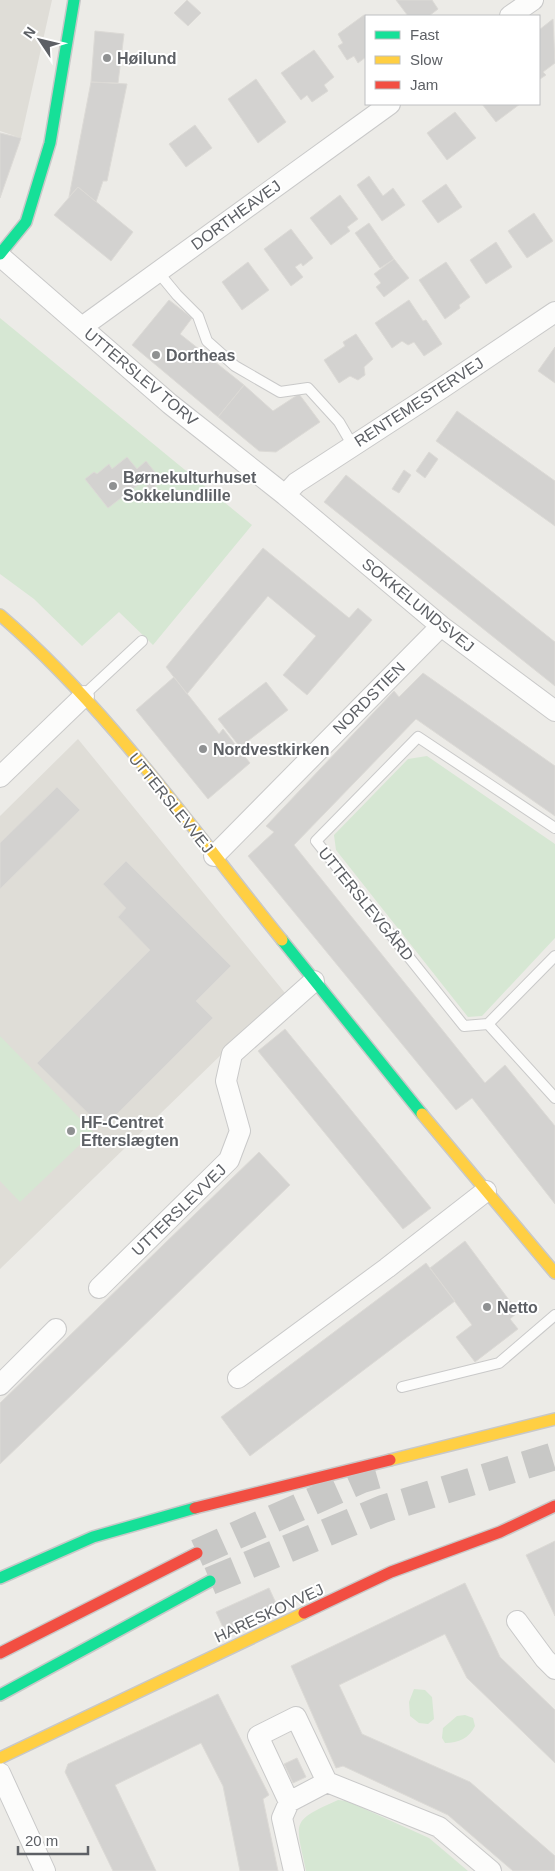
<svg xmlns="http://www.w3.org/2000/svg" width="555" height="1871" viewBox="0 0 555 1871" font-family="Arial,sans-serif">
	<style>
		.education { fill: #dfddd7 }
		.green { fill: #d6e7d3 }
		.building { fill: #d3d2d0; stroke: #dcdad6 }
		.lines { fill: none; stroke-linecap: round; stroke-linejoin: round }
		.primary-tunnel { stroke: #c8c8c6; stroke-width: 28; stroke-dasharray: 28 14; stroke-linecap: butt }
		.lane-casing { stroke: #c9c9c9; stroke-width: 12 }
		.street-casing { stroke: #c9c9c9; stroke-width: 22 }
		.fast-casing { stroke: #c8c8c8; stroke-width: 14 }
		.slow-casing { stroke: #c8c8c8; stroke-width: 14 }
		.jam-casing { stroke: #c8c8c8; stroke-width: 14 }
		.lane { stroke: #fcfcfb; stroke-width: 10 }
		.street { stroke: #fcfcfb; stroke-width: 20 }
		.fast { stroke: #16e098; stroke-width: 11 }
		.slow { stroke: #ffcf43; stroke-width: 11 }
		.jam { stroke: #f24e42; stroke-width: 11 }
		.poi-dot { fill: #8f9192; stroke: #fff; stroke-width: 2 }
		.labels { text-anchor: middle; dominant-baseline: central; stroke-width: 4; stroke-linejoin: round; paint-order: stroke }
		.poi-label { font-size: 16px; font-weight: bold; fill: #5d6065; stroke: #fff; text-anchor: start }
		.street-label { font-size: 16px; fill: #5d6065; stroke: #fff }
	</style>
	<rect width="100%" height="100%" fill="#ecebe7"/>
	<!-- education -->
	<path class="education" d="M 0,0 L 52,0 L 21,138 L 0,131 Z
		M 78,739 L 285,993 L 0,1269 L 0,816 Z"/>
	<!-- green -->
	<path class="green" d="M 0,318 L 252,525 L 153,645 L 119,612 L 82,646 L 34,599 L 0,574 Z
		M 427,756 L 555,844 L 555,938 L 482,1016 L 468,1017 L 336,850 L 334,835 L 408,759 Z
		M 0,1036 L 93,1132 L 20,1202 L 0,1181 Z
		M 414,1689 L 425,1690 L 432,1697 L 434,1719 L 428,1724 L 419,1723 L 410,1716 L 409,1702 Z
		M 465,1715 L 473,1718 L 475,1726 C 469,1738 459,1743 445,1743 L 442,1738 L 443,1728 L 457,1716 Z
		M 338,1800 L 347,1801 L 429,1838 L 468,1871 L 306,1871 C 296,1821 289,1822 338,1800 Z"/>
	<!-- building -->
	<path class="building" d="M 187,0 L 201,13 L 188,26 L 174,13 Z
		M 396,0 L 432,0 L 438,9 L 429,16 L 408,16 Z
		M 364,15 L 366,18 L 366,57 L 358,63 L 354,56 L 347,60 L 338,46 L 343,43 L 338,34 Z
		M 553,19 L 555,63 L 543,72 L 546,75 L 540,79 L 539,30 Z
		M 95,31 L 124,34 L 118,83 L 91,82 Z
		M 314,50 L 334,77 L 324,85 L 328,91 L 312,102 L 307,95 L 301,100 L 281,73 Z
		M 256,79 L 286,122 L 258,143 L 228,99 Z
		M 91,82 L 127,84 L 107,181 L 103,181 L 96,202 L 78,187 L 69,197 Z
		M 482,104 L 520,104 L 496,122 Z
		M 455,112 L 476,138 L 447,160 L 427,133 Z
		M 195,125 L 212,148 L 186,167 L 169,144 Z
		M 0,133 L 21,138 L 0,198 Z
		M 369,176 L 383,196 L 393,188 L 405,205 L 382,221 L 357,185 Z
		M 446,184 L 462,207 L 438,223 L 422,201 Z
		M 78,187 L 133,232 L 111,261 L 54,215 Z
		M 340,195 L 358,219 L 347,227 L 350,231 L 331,245 L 310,218 Z
		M 534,213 L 553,241 L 527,258 L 508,231 Z
		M 369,223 L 394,259 L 380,268 L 355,233 Z
		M 291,229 L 313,258 L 303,266 L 301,263 L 295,267 L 303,277 L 291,286 L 264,249 Z
		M 496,242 L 512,267 L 486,284 L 470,260 Z
		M 394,259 L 409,278 L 384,297 L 376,287 L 381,283 L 374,274 Z
		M 248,262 L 269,290 L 242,310 L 222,282 Z
		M 446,262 L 470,297 L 459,305 L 460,308 L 445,319 L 419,280 Z
		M 169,300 L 192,318 L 180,334 L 244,385 L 218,417 L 132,345 Z
		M 409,300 L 423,321 L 426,320 L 442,344 L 424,356 L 414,342 L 408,345 L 402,341 L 392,348 L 375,323 Z
		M 356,334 L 373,359 L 364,367 L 365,375 L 358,380 L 350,376 L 339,383 L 324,360 L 345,346 L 343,342 Z
		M 555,347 L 555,383 L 538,371 Z
		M 244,385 L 273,411 L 299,394 L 320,422 L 276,452 L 259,451 L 218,417 Z
		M 457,411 L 555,481 L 555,526 L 436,441 Z
		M 429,452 L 438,459 L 425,478 L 416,471 Z
		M 127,457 L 137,469 L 146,461 L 162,481 L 150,490 L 143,481 L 108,508 L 85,479 L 94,472 L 97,474 L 109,464 L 112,469 Z
		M 404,470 L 411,475 L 399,493 L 392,489 Z
		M 346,475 L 555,642 L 555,686 L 324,502 Z
		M 263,548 L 349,618 L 358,608 L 372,620 L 307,695 L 283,675 L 316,636 L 268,596 L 187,694 L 166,667 Z
		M 423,673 L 555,766 L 555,816 L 416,719 L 294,845 L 485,1083 L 505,1065 L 555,1126 L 555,1204 L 472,1098 L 456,1110 L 248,856 L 274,832 L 266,826 L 394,691 L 399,697 Z
		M 174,677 L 219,734 L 223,729 L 250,763 L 208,799 L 136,710 Z
		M 266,682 L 288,710 L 240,747 L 218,719 Z
		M 57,787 L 80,810 L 0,889 L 0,843 Z
		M 126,861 L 231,966 L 196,1001 L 213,1018 L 103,1128 L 37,1063 L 150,950 L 118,917 L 126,908 L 103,884 Z
		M 285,1029 L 431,1208 L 403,1229 L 258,1051 Z
		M 259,1152 L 290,1185 L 0,1464 L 0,1403 Z
		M 465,1241 L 518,1312 L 510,1319 L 518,1329 L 475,1362 L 456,1337 L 472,1325 L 430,1268 Z
		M 426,1263 L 455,1301 L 250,1456 L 221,1417 Z
		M 555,1541 L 555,1616 L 526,1555 Z
		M 465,1583 L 500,1657 L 555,1710 L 555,1763 L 467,1678 L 445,1634 L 339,1685 L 362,1734 L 470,1782 L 555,1856 L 555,1871 L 513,1871 L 448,1815 L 343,1766 L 336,1768 L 291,1666 Z
		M 269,1588 L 280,1612 L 227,1636 L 216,1612 Z
		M 218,1694 L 269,1795 L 263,1799 L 278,1871 L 240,1871 L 223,1786 L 201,1743 L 115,1785 L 156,1871 L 113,1871 L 65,1772 L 68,1764 Z
		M 297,1758 L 306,1777 L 293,1783 L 284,1764 Z"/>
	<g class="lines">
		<!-- primary-tunnel -->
		<path class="primary-tunnel" d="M 197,1553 L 362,1479 L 386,1472
			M 210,1581 L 383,1509 L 555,1456"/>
		<!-- lane casing -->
		<g class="lane-casing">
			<path id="lane" d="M 158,272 L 177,295 L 198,316 L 207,341 L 235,366 L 280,392 L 308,388 L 339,422 L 353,446
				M 84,695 L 142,641
				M 555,828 L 418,737 L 316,841 L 464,1026 L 488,1024 L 555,1098
				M 488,1024 L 555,956
				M 402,1387 L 499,1363 L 555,1315"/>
		</g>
		<!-- street casing -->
		<g class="street-casing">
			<path id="street" d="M 510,16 L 533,0
				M 0,256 L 170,404 L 285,495 L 441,626 L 555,711
				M 82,327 L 390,104
				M 285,495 L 296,483 L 442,388 L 555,312
				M 0,777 L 84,696
				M 214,856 L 441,626
				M 99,1288 L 229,1160 L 240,1131 L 226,1081 L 232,1054 L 314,981
				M 238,1378 L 387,1268 L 486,1191
				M 0,1385 L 56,1329
				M 517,1621 L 545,1659 L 555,1669
				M 0,1773 L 45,1871
				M 289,1802 L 258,1736 L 296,1717 L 327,1782
				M 294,1871 L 282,1818 L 289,1802 L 327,1782 L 439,1827 L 491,1871"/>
		</g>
		<!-- fast casing -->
		<g class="fast-casing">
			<path id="fast" d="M 0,254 L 26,222 L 50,143 L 74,0
				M 282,940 L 422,1114
				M 0,1578 L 93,1537 L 195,1508
				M 0,1695 L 210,1581"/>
		</g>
		<!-- slow casing -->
		<g class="slow-casing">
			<path id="slow" d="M 0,615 C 109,709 192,829 282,940
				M 422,1114 L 555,1273
				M 390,1460 L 555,1419
				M 0,1758 L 304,1613"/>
		</g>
		<!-- jam casing -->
		<g class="jam-casing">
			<path id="jam" d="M 195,1508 L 390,1460
				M 304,1613 L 391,1572 L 500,1532 L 555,1506
				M 0,1653 L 197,1553"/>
		</g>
		<!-- lane -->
		<use href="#lane" class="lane"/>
		<!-- street -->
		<use href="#street" class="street"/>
		<!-- fast -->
		<use href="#fast" class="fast"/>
		<!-- slow -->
		<use href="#slow" class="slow"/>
		<!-- jam -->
		<use href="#jam" class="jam"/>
	</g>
	<!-- markers -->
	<g class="poi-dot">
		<circle cx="107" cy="58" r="5"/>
		<circle cx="156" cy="355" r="5"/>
		<circle cx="113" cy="486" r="5"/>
		<circle cx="203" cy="749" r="5"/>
		<circle cx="71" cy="1131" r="5"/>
		<circle cx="487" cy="1307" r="5"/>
	</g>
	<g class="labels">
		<!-- poi labels -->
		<g class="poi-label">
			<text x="117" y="58">Høilund</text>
			<text x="166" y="355">Dortheas</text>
			<text x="123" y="477">Børnekulturhuset<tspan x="123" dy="18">Sokkelundlille</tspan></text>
			<text x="213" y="749">Nordvestkirken</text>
			<text x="81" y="1122">HF-Centret<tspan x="81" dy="18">Efterslægten</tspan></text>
			<text x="497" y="1307">Netto</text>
		</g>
		<!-- street labels -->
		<g class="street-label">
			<text transform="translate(236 215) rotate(-36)">DORTHEAVEJ</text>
			<text transform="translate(141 377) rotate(40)">UTTERSLEV TORV</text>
			<text transform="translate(419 402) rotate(-33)">RENTEMESTERVEJ</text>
			<text transform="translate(418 605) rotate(39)">SOKKELUNDSVEJ</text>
			<text transform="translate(369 698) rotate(-45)">NORDSTIEN</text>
			<text transform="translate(171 803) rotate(51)">UTTERSLEVVEJ</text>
			<text transform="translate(366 904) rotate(51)">UTTERSLEVGÅRD</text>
			<text transform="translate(179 1210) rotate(-44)">UTTERSLEVVEJ</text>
			<text transform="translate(269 1613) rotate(-25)">HARESKOVVEJ</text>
		</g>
	</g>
	<!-- legend -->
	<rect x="365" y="15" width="175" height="90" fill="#ffffff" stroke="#bebfc1"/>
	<rect x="375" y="31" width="25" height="8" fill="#16e098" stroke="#bebfc1"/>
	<text x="410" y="40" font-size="15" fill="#5d6065">Fast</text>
	<rect x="375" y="56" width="25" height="8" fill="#ffcf43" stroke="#bebfc1"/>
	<text x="410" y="65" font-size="15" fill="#5d6065">Slow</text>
	<rect x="375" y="81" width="25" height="8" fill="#f24e42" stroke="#bebfc1"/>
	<text x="410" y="90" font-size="15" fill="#5d6065">Jam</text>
	<!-- north arrow -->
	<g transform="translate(40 40) rotate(305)" stroke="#ffffff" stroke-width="4" paint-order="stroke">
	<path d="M0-4L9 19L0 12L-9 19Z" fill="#5d6065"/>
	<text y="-8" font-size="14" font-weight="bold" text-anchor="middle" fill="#5d6065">N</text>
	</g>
	<!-- scale -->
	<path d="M18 1846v8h70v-8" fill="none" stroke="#5d6065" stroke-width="2.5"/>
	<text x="25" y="1846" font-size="15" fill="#5d6065" stroke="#ffffff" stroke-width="4" paint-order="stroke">20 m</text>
</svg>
